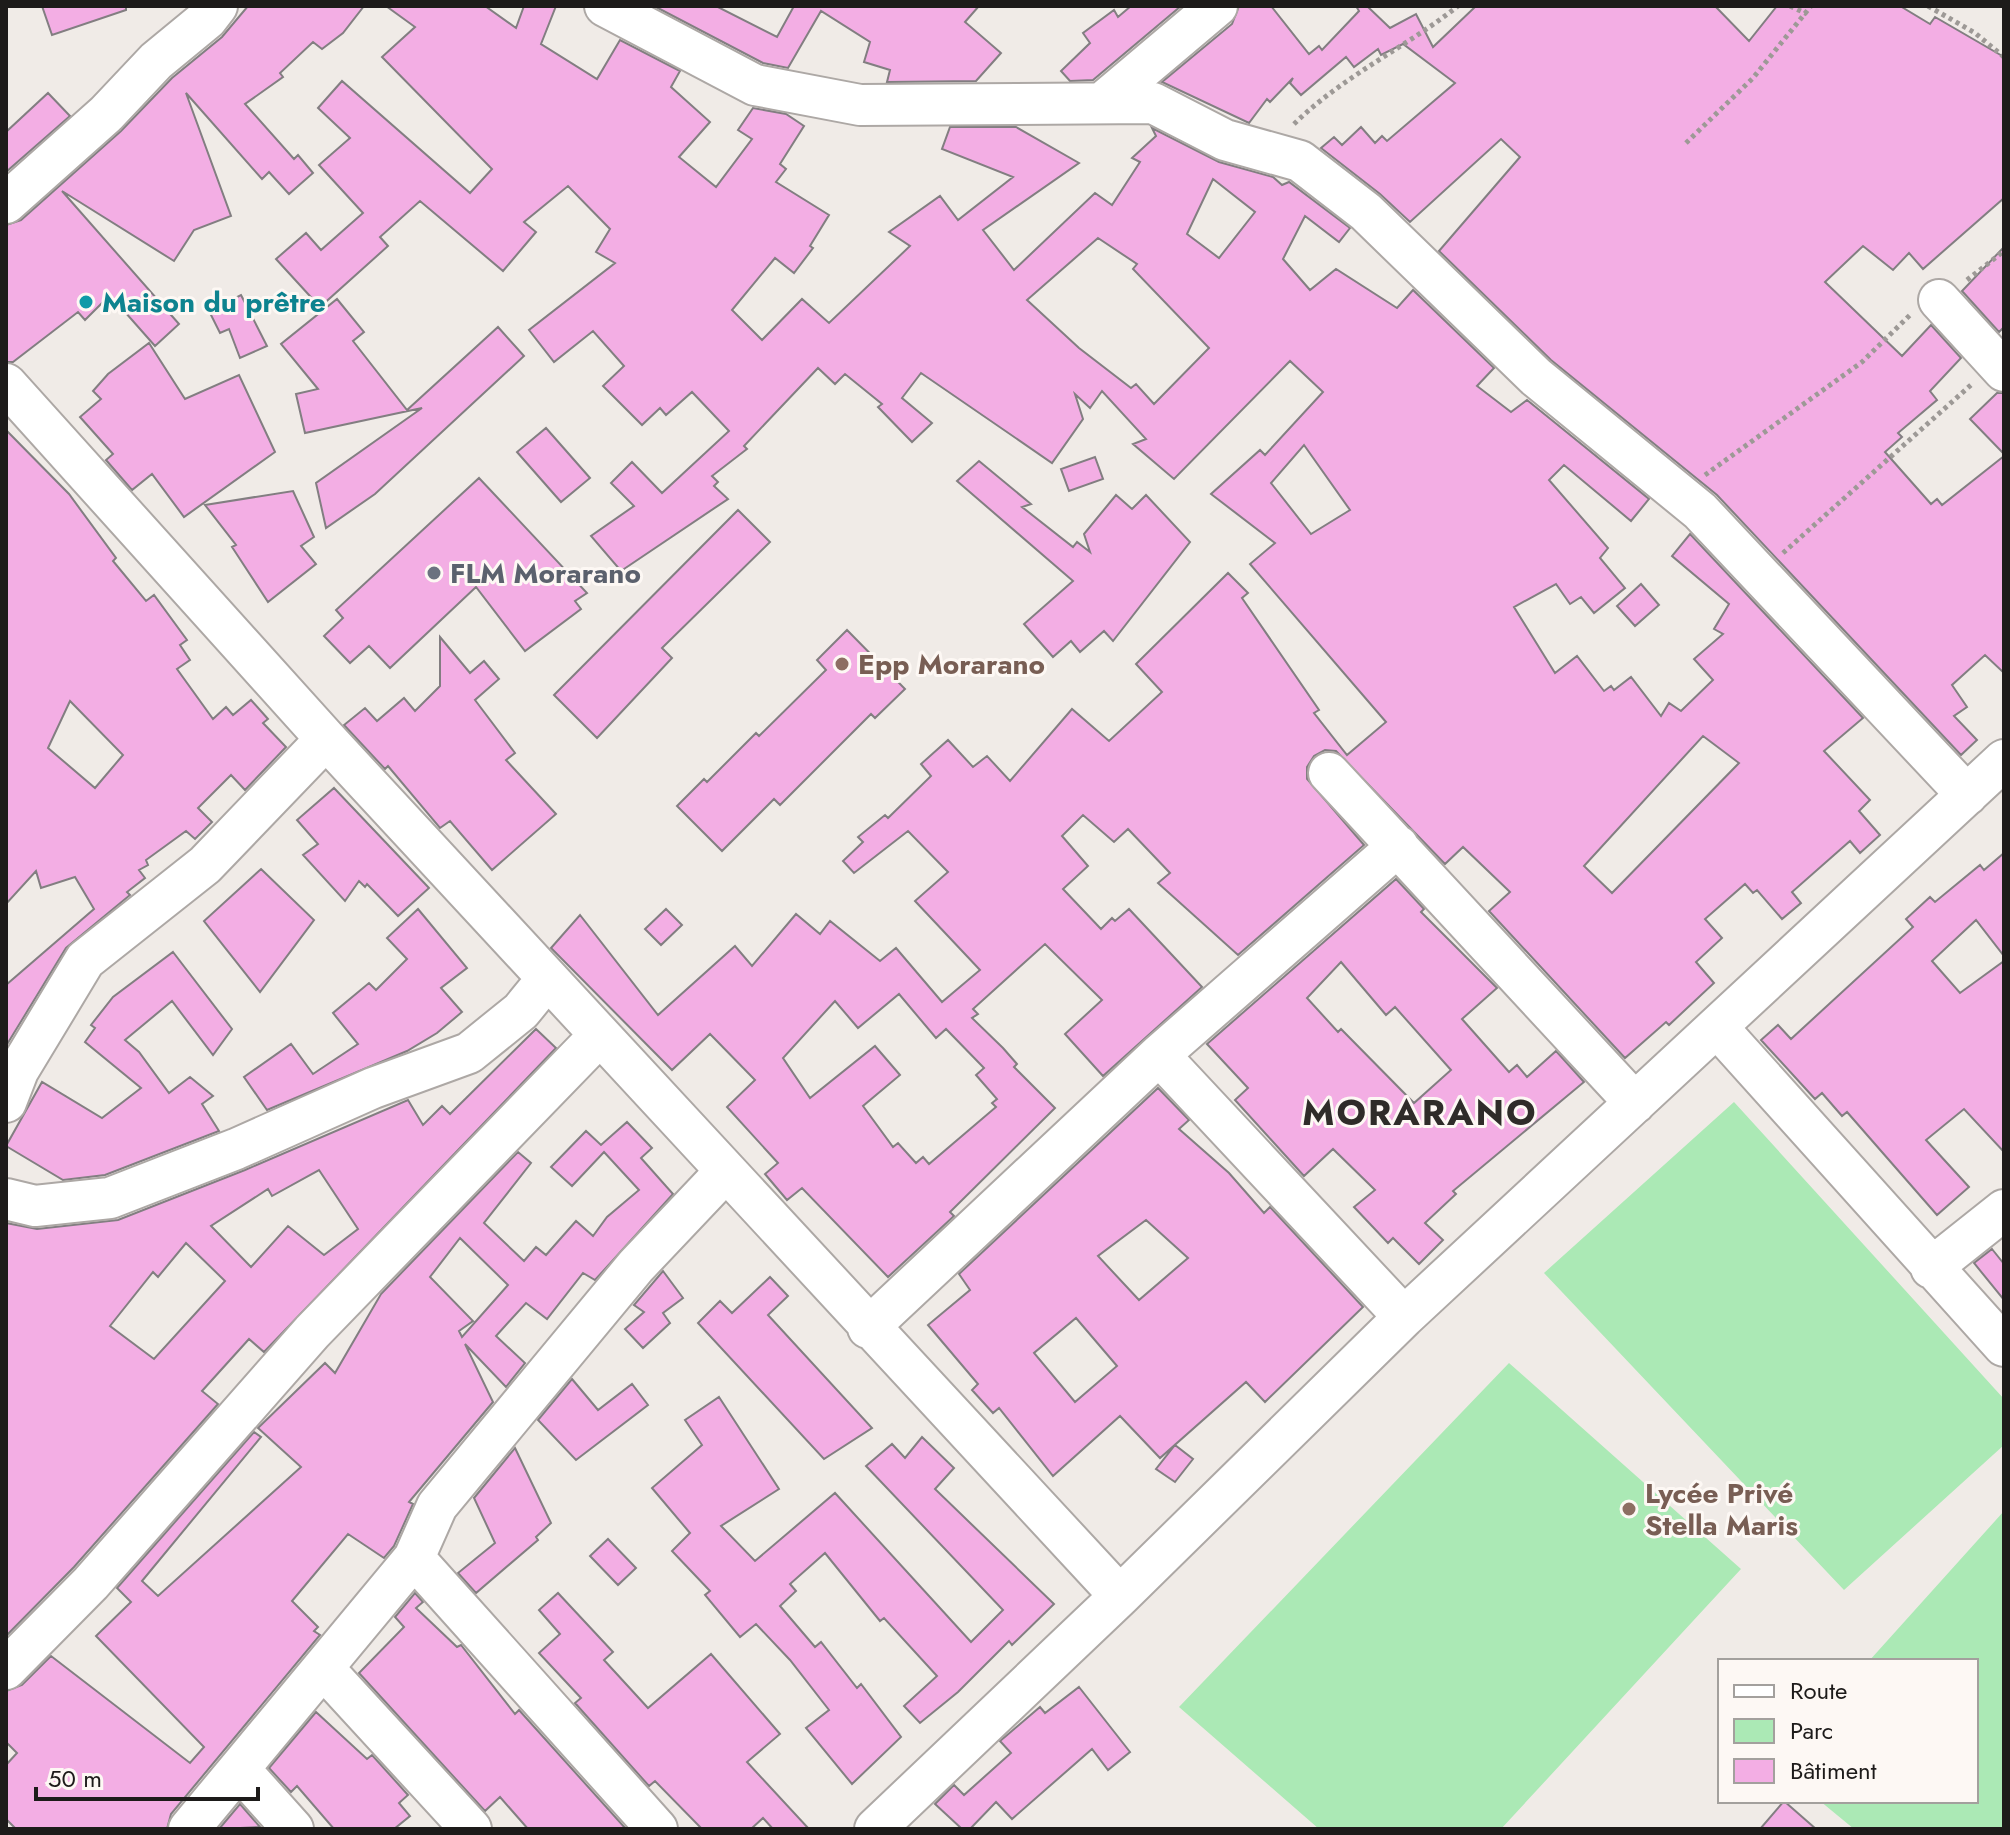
<svg xmlns="http://www.w3.org/2000/svg" width="2010" height="1835" viewBox="0 0 2010 1835" font-family="Jost,sans-serif">
	<style>
		.green { fill: #abe9b5 }
		.building { fill: #f3aee4; stroke: #827e81; stroke-width: 2; fill-rule: evenodd }
		.lines { fill: none; stroke-linecap: round; stroke-linejoin: round }
		.minor-casing { stroke: #ada8a5; stroke-width: 44 }
		.path { stroke: #9d9996; stroke-width: 5; stroke-dasharray: 4 4; stroke-linecap: butt }
		.minor { stroke: #fff; stroke-width: 40 }
		.culture-dot { fill: #0f9aa8; stroke: #fdf8f4; stroke-width: 3 }
		.worship-dot { fill: #6b7280; stroke: #fdf8f4; stroke-width: 3 }
		.education-dot { fill: #8d6e63; stroke: #fdf8f4; stroke-width: 3 }
		.labels { text-anchor: middle; dominant-baseline: central; stroke-width: 6; stroke-linejoin: round; paint-order: stroke }
		.culture-label { font-size: 28px; font-weight: bold; fill: #0d838f; stroke: #fdf8f4; text-anchor: start }
		.worship-label { font-size: 28px; font-weight: bold; fill: #5b616d; stroke: #fdf8f4; text-anchor: start }
		.education-label { font-size: 28px; font-weight: bold; fill: #785e54; stroke: #fdf8f4; text-anchor: start }
		.district-label { font-size: 36px; font-weight: bold; letter-spacing: 2px; fill: #2f2c29; stroke: #fdf8f4 }
	</style>
	<rect width="100%" height="100%" fill="#f0ebe7"/>
	<!-- green -->
	<path class="green" d="M 1734,1102 L 2004,1399 L 2004,1445 L 1844,1590 L 1544,1273 Z
		M 1509,1363 L 1741,1569 L 1501,1829 L 1319,1829 L 1179,1707 Z
		M 2004,1511 L 2004,1829 L 1854,1829 L 1820,1801 L 1976,1801 L 1976,1661 L 1869,1661 Z"/>
	<!-- building -->
	<path class="building" d="M 42,6 L 126,6 L 126,10 L 52,35 Z
		M 248,6 L 364,6 L 343,33 L 322,49 L 313,42 L 280,73 L 283,77 L 245,104 L 294,159 L 298,155 L 313,173 L 289,194 L 269,172 L 262,179 L 186,93 L 231,216 L 194,230 L 174,261 L 62,191 L 179,324 L 155,346 L 110,295 L 85,320 L 78,312 L 13,362 L 6,362 L 6,225 L 21,220 L 121,131 L 172,78 L 222,37 Z
		M 386,6 L 485,6 L 516,28 L 524,6 L 556,6 L 541,44 L 597,79 L 620,40 L 680,71 L 671,87 L 710,122 L 679,157 L 716,187 L 752,139 L 738,130 L 753,108 L 786,114 L 804,126 L 780,164 L 786,169 L 776,182 L 829,215 L 810,246 L 813,248 L 794,273 L 775,258 L 732,310 L 762,340 L 802,299 L 829,323 L 910,246 L 889,232 L 940,196 L 958,220 L 1013,177 L 942,149 L 950,127 L 1016,127 L 1079,163 L 983,230 L 1014,270 L 1095,193 L 1112,205 L 1140,162 L 1132,158 L 1156,136 L 1152,128 L 1219,162 L 1273,177 L 1282,185 L 1289,182 L 1350,228 L 1339,242 L 1305,216 L 1283,259 L 1310,290 L 1336,269 L 1397,308 L 1413,290 L 1494,368 L 1477,386 L 1511,412 L 1527,400 L 1649,499 L 1631,521 L 1564,465 L 1549,480 L 1608,548 L 1600,558 L 1625,588 L 1594,613 L 1581,597 L 1570,604 L 1556,584 L 1514,607 L 1555,673 L 1577,656 L 1604,691 L 1611,686 L 1614,690 L 1631,677 L 1661,716 L 1669,703 L 1681,711 L 1713,680 L 1694,659 L 1723,634 L 1714,629 L 1729,604 L 1672,556 L 1690,534 L 1863,718 L 1824,751 L 1870,800 L 1859,811 L 1880,835 L 1860,853 L 1850,841 L 1792,892 L 1801,903 L 1782,919 L 1757,890 L 1753,893 L 1745,884 L 1705,919 L 1722,938 L 1696,962 L 1714,983 L 1669,1025 L 1666,1022 L 1625,1058 L 1489,911 L 1510,892 L 1463,847 L 1445,864 L 1336,751 L 1325,750 L 1314,756 L 1307,767 L 1307,779 L 1364,845 L 1238,955 L 1158,883 L 1170,873 L 1128,829 L 1114,842 L 1083,815 L 1062,836 L 1088,866 L 1063,889 L 1101,929 L 1112,918 L 1115,921 L 1129,909 L 1202,987 L 1103,1076 L 1065,1034 L 1102,1000 L 1045,944 L 973,1009 L 978,1014 L 972,1018 L 1003,1048 L 1017,1064 L 1014,1067 L 1055,1108 L 950,1212 L 954,1216 L 888,1277 L 802,1188 L 787,1200 L 765,1174 L 778,1163 L 727,1107 L 755,1080 L 710,1034 L 672,1070 L 551,948 L 580,915 L 658,1015 L 735,946 L 752,966 L 796,914 L 820,934 L 830,921 L 880,961 L 896,948 L 942,1002 L 980,970 L 915,901 L 948,872 L 908,831 L 854,873 L 843,861 L 863,842 L 858,837 L 885,815 L 888,818 L 931,776 L 921,764 L 948,740 L 973,767 L 987,756 L 1010,781 L 1072,709 L 1109,741 L 1162,692 L 1136,664 L 1228,573 L 1248,593 L 1242,598 L 1319,710 L 1314,713 L 1347,755 L 1386,722 L 1250,564 L 1275,543 L 1211,494 L 1260,450 L 1265,455 L 1323,392 L 1290,361 L 1174,479 L 1133,444 L 1146,439 L 1102,391 L 1090,408 L 1075,394 L 1083,419 L 1052,463 L 921,373 L 902,398 L 932,423 L 912,442 L 878,407 L 882,404 L 845,374 L 835,384 L 818,368 L 744,446 L 747,449 L 712,476 L 718,482 L 714,486 L 728,499 L 621,571 L 591,536 L 634,506 L 611,483 L 632,462 L 662,493 L 729,431 L 692,392 L 666,415 L 660,408 L 642,425 L 603,386 L 624,366 L 593,331 L 554,362 L 529,330 L 615,263 L 596,252 L 610,229 L 568,186 L 524,222 L 536,232 L 503,271 L 420,201 L 380,237 L 388,246 L 320,307 L 276,259 L 306,233 L 321,250 L 363,213 L 319,165 L 350,138 L 318,108 L 342,81 L 470,193 L 492,169 L 382,57 L 415,27 ZM 1213,179 L 1255,212 L 1219,258 L 1187,234 ZM 1098,238 L 1137,264 L 1133,269 L 1209,348 L 1154,404 L 1136,384 L 1131,388 L 1079,348 L 1027,300 ZM 1304,445 L 1350,510 L 1311,534 L 1271,483 ZM 1703,736 L 1739,763 L 1612,893 L 1584,866 ZM 899,994 L 936,1038 L 946,1029 L 984,1068 L 976,1075 L 997,1099 L 992,1103 L 996,1107 L 929,1164 L 923,1157 L 916,1163 L 898,1143 L 893,1147 L 863,1106 L 900,1075 L 875,1046 L 810,1098 L 783,1058 L 835,1001 L 858,1028 Z
		M 654,6 L 716,6 L 777,37 L 794,6 L 979,6 L 965,22 L 1001,53 L 976,81 L 887,82 L 890,70 L 864,62 L 870,42 L 821,11 L 788,68 L 763,63 Z
		M 1131,6 L 1181,6 L 1093,80 L 1070,81 L 1061,71 L 1090,43 L 1083,33 L 1114,10 L 1118,17 Z
		M 1239,6 L 1271,6 L 1309,54 L 1319,46 L 1322,50 L 1359,11 L 1356,6 L 1367,6 L 1390,28 L 1416,14 L 1433,47 L 1476,6 L 1715,6 L 1749,41 L 1777,6 L 1900,6 L 1930,24 L 1935,17 L 2004,57 L 2004,198 L 1923,269 L 1909,253 L 1893,270 L 1863,246 L 1825,282 L 1902,356 L 1931,325 L 1961,358 L 1930,391 L 1937,400 L 1898,433 L 1902,437 L 1885,452 L 1931,504 L 1937,499 L 1942,505 L 2004,456 L 2004,673 L 1985,655 L 1952,685 L 1967,707 L 1954,716 L 1977,740 L 1961,755 L 1717,495 L 1551,360 L 1439,251 L 1520,157 L 1501,139 L 1410,222 L 1380,194 L 1321,148 L 1334,137 L 1342,145 L 1361,127 L 1375,143 L 1382,136 L 1387,141 L 1455,83 L 1403,44 L 1381,55 L 1378,49 L 1354,67 L 1346,57 L 1301,95 L 1290,83 L 1293,78 L 1270,102 L 1267,99 L 1249,123 L 1162,82 L 1232,24 Z
		M 48,93 L 70,116 L 6,172 L 6,132 Z
		M 2004,247 L 2004,327 L 1999,332 L 1962,291 Z
		M 241,295 L 267,346 L 240,358 L 229,329 L 220,333 L 209,311 Z
		M 337,299 L 364,332 L 353,341 L 407,410 L 498,327 L 524,356 L 375,494 L 326,528 L 316,483 L 422,408 L 305,433 L 296,394 L 318,389 L 281,344 Z
		M 149,343 L 185,399 L 239,375 L 275,452 L 184,517 L 152,474 L 132,490 L 106,460 L 113,454 L 80,417 L 101,399 L 93,391 L 108,374 Z
		M 1997,393 L 2004,393 L 2004,454 L 1970,419 Z
		M 546,428 L 590,478 L 561,502 L 517,452 Z
		M 6,430 L 69,494 L 116,558 L 113,561 L 146,601 L 154,595 L 187,640 L 180,645 L 190,660 L 177,669 L 213,719 L 226,707 L 233,715 L 251,700 L 268,719 L 263,723 L 286,747 L 245,790 L 231,775 L 198,808 L 212,822 L 195,839 L 186,831 L 146,860 L 148,865 L 139,870 L 145,878 L 127,892 L 130,895 L 66,948 L 6,1046 L 6,985 L 94,909 L 75,877 L 41,888 L 36,871 L 6,904 ZM 70,701 L 123,755 L 95,788 L 48,748 Z
		M 1095,457 L 1103,479 L 1069,491 L 1061,469 Z
		M 979,461 L 1031,504 L 1022,507 L 1073,547 L 1077,542 L 1090,552 L 1084,534 L 1116,495 L 1132,509 L 1146,495 L 1190,542 L 1113,641 L 1104,631 L 1080,652 L 1071,641 L 1053,657 L 1024,624 L 1073,581 L 957,481 Z
		M 479,478 L 587,593 L 575,601 L 581,609 L 525,651 L 476,587 L 390,668 L 369,646 L 350,663 L 324,636 L 343,618 L 336,610 Z
		M 293,491 L 314,537 L 301,546 L 316,564 L 268,602 L 232,547 L 236,545 L 205,505 Z
		M 738,510 L 770,542 L 662,648 L 672,658 L 597,738 L 554,695 Z
		M 1641,584 L 1659,605 L 1635,626 L 1617,606 Z
		M 847,630 L 905,689 L 875,718 L 871,714 L 780,805 L 774,799 L 722,851 L 677,806 L 704,779 L 707,782 L 756,733 L 759,736 L 826,670 L 817,660 Z
		M 440,637 L 470,673 L 484,661 L 499,679 L 475,700 L 515,753 L 506,760 L 556,814 L 492,870 L 450,821 L 440,828 L 388,766 L 385,769 L 344,725 L 365,708 L 377,721 L 404,698 L 415,711 L 440,686 Z
		M 334,788 L 429,888 L 398,916 L 367,884 L 365,887 L 359,881 L 345,901 L 303,855 L 318,844 L 297,820 Z
		M 2004,853 L 2004,956 L 1976,920 L 1932,961 L 1960,993 L 2004,961 L 2004,1152 L 1964,1109 L 1926,1140 L 1969,1187 L 1937,1215 L 1847,1112 L 1842,1116 L 1822,1093 L 1815,1099 L 1761,1040 L 1778,1025 L 1791,1039 L 1913,927 L 1906,919 L 1930,897 L 1935,902 L 1980,865 L 1984,870 Z
		M 261,869 L 314,920 L 260,992 L 204,921 Z
		M 1396,879 L 1424,909 L 1421,912 L 1497,988 L 1462,1019 L 1509,1072 L 1517,1065 L 1527,1077 L 1556,1051 L 1584,1082 L 1453,1191 L 1456,1194 L 1425,1223 L 1443,1240 L 1419,1264 L 1393,1238 L 1388,1243 L 1354,1207 L 1375,1190 L 1333,1149 L 1304,1176 L 1235,1100 L 1248,1088 L 1207,1044 ZM 1341,962 L 1386,1015 L 1395,1007 L 1451,1070 L 1414,1103 L 1341,1029 L 1338,1032 L 1307,998 Z
		M 418,909 L 467,968 L 441,988 L 462,1012 L 437,1033 L 407,1051 L 267,1110 L 244,1077 L 291,1044 L 313,1074 L 358,1044 L 333,1013 L 369,983 L 376,990 L 407,959 L 387,938 Z
		M 666,909 L 682,925 L 661,945 L 645,929 Z
		M 173,952 L 232,1029 L 213,1055 L 172,1001 L 125,1040 L 139,1052 L 169,1093 L 190,1077 L 213,1096 L 202,1104 L 219,1131 L 105,1175 L 63,1180 L 6,1146 L 42,1082 L 102,1118 L 141,1088 L 85,1042 L 95,1028 L 91,1025 L 113,997 Z
		M 536,1029 L 556,1048 L 264,1352 L 249,1339 L 202,1391 L 218,1404 L 74,1567 L 6,1636 L 6,1223 L 37,1229 L 118,1220 L 245,1170 L 408,1100 L 423,1125 L 442,1106 L 450,1114 ZM 319,1170 L 358,1229 L 324,1255 L 288,1226 L 251,1267 L 211,1226 L 268,1189 L 272,1196 ZM 186,1243 L 225,1281 L 154,1359 L 110,1326 L 153,1272 L 158,1277 Z
		M 1158,1088 L 1189,1120 L 1179,1129 L 1229,1173 L 1264,1213 L 1270,1207 L 1363,1307 L 1265,1402 L 1246,1382 L 1160,1458 L 1120,1416 L 1053,1476 L 999,1408 L 993,1413 L 972,1390 L 978,1384 L 928,1325 L 970,1290 L 959,1274 ZM 1146,1220 L 1188,1258 L 1139,1300 L 1098,1256 ZM 1076,1318 L 1117,1366 L 1075,1402 L 1034,1353 Z
		M 627,1122 L 652,1148 L 641,1158 L 673,1194 L 595,1280 L 583,1273 L 547,1319 L 526,1303 L 496,1336 L 525,1363 L 506,1387 L 465,1344 L 493,1402 L 409,1502 L 413,1504 L 394,1546 L 384,1558 L 348,1534 L 292,1601 L 318,1627 L 314,1631 L 320,1635 L 171,1814 L 167,1829 L 16,1829 L 6,1819 L 6,1765 L 17,1753 L 6,1742 L 6,1691 L 22,1685 L 51,1656 L 190,1763 L 204,1747 L 96,1636 L 131,1602 L 117,1588 L 254,1432 L 261,1437 L 142,1581 L 158,1596 L 301,1467 L 258,1428 L 325,1363 L 335,1373 L 381,1294 L 518,1152 L 531,1163 L 484,1223 L 524,1261 L 536,1247 L 546,1255 L 576,1221 L 593,1236 L 607,1217 L 639,1190 L 604,1152 L 572,1186 L 551,1167 L 586,1131 L 601,1145 ZM 460,1238 L 508,1285 L 462,1337 L 459,1331 L 473,1321 L 430,1277 Z
		M 1992,1249 L 2004,1264 L 2004,1300 L 1974,1263 Z
		M 663,1271 L 683,1298 L 663,1313 L 670,1323 L 643,1348 L 625,1329 L 644,1312 L 634,1305 Z
		M 770,1277 L 788,1296 L 768,1315 L 872,1428 L 824,1459 L 698,1323 L 720,1301 L 732,1313 Z
		M 572,1379 L 598,1410 L 632,1384 L 648,1405 L 576,1460 L 538,1420 Z
		M 719,1397 L 779,1489 L 721,1526 L 755,1561 L 835,1493 L 971,1642 L 1003,1610 L 866,1466 L 892,1444 L 905,1458 L 922,1437 L 954,1468 L 935,1489 L 1054,1604 L 1012,1645 L 1009,1641 L 958,1692 L 920,1723 L 904,1706 L 937,1676 L 884,1618 L 880,1621 L 825,1553 L 790,1584 L 796,1591 L 780,1606 L 815,1647 L 821,1642 L 857,1688 L 861,1684 L 901,1737 L 852,1784 L 806,1728 L 829,1710 L 790,1660 L 756,1624 L 740,1637 L 705,1595 L 710,1591 L 672,1551 L 690,1533 L 652,1488 L 702,1445 L 685,1420 Z
		M 1175,1445 L 1193,1459 L 1175,1482 L 1156,1469 Z
		M 515,1448 L 551,1523 L 536,1537 L 538,1540 L 476,1593 L 458,1573 L 495,1543 L 474,1498 Z
		M 608,1539 L 636,1568 L 618,1585 L 590,1556 Z
		M 415,1593 L 423,1602 L 416,1608 L 457,1647 L 461,1645 L 515,1714 L 519,1710 L 626,1829 L 528,1829 L 500,1797 L 485,1811 L 359,1673 L 404,1627 L 395,1617 Z
		M 558,1593 L 613,1652 L 604,1660 L 648,1708 L 711,1654 L 780,1734 L 747,1762 L 809,1829 L 773,1829 L 763,1818 L 751,1829 L 702,1829 L 655,1781 L 649,1786 L 575,1703 L 581,1698 L 539,1653 L 560,1634 L 539,1610 Z
		M 1079,1687 L 1130,1752 L 1108,1770 L 1092,1749 L 1012,1819 L 996,1802 L 970,1829 L 962,1829 L 935,1804 L 954,1785 L 964,1795 L 1011,1753 L 1000,1741 L 1006,1736 L 1040,1707 L 1045,1713 Z
		M 316,1712 L 367,1759 L 372,1755 L 408,1795 L 399,1803 L 410,1816 L 394,1829 L 334,1829 L 297,1786 L 291,1792 L 269,1768 Z
		M 1784,1801 L 1816,1829 L 1760,1829 Z
		M 240,1804 L 260,1827 L 219,1829 Z"/>
	<g class="lines">
		<!-- minor casing -->
		<g class="minor-casing">
			<path id="minor" d="M 605,6 L 755,85 L 860,105 L 1153,103 L 1225,140 L 1300,161 L 1366,212 L 1536,377 L 1700,511 L 1967,795
				M 1102,103 L 1217,6
				M 6,203 L 106,114 L 156,61 L 207,19 L 217,6
				M 1939,300 L 2004,371
				M 6,384 L 326,739 L 1120,1596
				M 1329,773 L 1635,1103
				M 1717,1027 L 2004,1346
				M 1159,1055 L 1404,1317
				M 6,1102 L 18,1071 L 85,960 L 205,865 L 326,739
				M 6,1199 L 35,1206 L 110,1198 L 236,1149 L 373,1088 L 469,1053 L 521,1011 L 547,979
				M 1931,1268 L 2004,1210
				M 868,1328 L 1159,1055 L 1398,846
				M 414,1558 L 437,1506 L 636,1266 L 725,1172
				M 6,1669 L 91,1583 L 312,1332 L 599,1036
				M 324,1669 L 471,1829
				M 241,1771 L 293,1829
				M 189,1829 L 414,1558 L 657,1829
				M 875,1829 L 1120,1596 L 1404,1317 L 2004,760"/>
		</g>
		<!-- path -->
		<path class="path" d="M 1790,6 L 1807,14
			M 1928,6 L 1975,33 L 2004,57
			M 1294,124 C 1343,76 1405,48 1458,6
			M 1686,143 L 1753,78 L 1811,6
			M 1967,280 L 2004,251
			M 1705,475 L 1862,362 L 1911,314
			M 1783,553 L 1972,384"/>
		<!-- minor -->
		<use href="#minor" class="minor"/>
	</g>
	<!-- markers -->
	<circle class="culture-dot" cx="86" cy="302" r="8"/>
	<circle class="worship-dot" cx="434" cy="573" r="8"/>
	<g class="education-dot">
		<circle cx="842" cy="664" r="8"/>
		<circle cx="1629" cy="1509" r="8"/>
	</g>
	<g class="labels">
		<!-- culture labels -->
		<g class="culture-label">
			<text x="102" y="302">Maison du prêtre</text>
		</g>
		<!-- worship labels -->
		<g class="worship-label">
			<text x="450" y="573">FLM Morarano</text>
		</g>
		<!-- education labels -->
		<g class="education-label">
			<text x="858" y="664">Epp Morarano</text>
			<text x="1645" y="1493">Lycée Privé<tspan x="1645" dy="32">Stella Maris</tspan></text>
		</g>
		<!-- district labels -->
		<g class="district-label">
			<text x="1420" y="1112">MORARANO</text>
		</g>
	</g>
	<!-- border -->
	<rect width="2010" height="1835" fill="none" stroke="#1d1b1a" stroke-width="16"/>
	<!-- legend -->
	<rect x="1718" y="1659" width="260" height="144" fill="#fdf8f4" stroke="#a3a09d" stroke-width="2"/>
	<rect x="1734" y="1685" width="40" height="12" fill="#ffffff" stroke="#a3a09d" stroke-width="2"/>
	<text x="1790" y="1699" font-size="24" fill="#1d1b1a">Route</text>
	<rect x="1734" y="1719" width="40" height="24" fill="#abe9b5" stroke="#a3a09d" stroke-width="2"/>
	<text x="1790" y="1739" font-size="24" fill="#1d1b1a">Parc</text>
	<rect x="1734" y="1759" width="40" height="24" fill="#f3aee4" stroke="#a3a09d" stroke-width="2"/>
	<text x="1790" y="1779" font-size="24" fill="#1d1b1a">Bâtiment</text>
	<!-- scale -->
	<path d="M36 1787v12h222v-12" fill="none" stroke="#1d1b1a" stroke-width="4"/>
	<text x="48" y="1787" font-size="24" fill="#1d1b1a" stroke="#fdf8f4" stroke-width="6" paint-order="stroke">50 m</text>
</svg>
